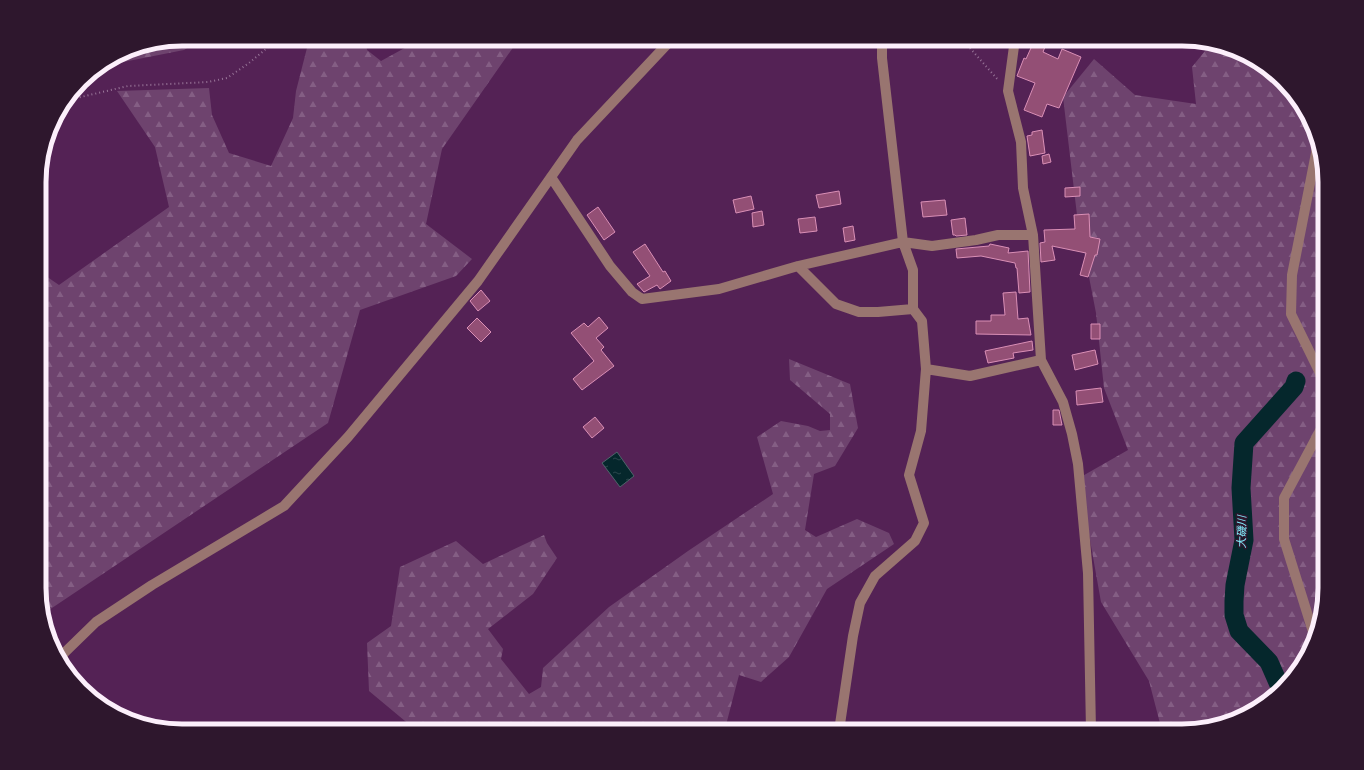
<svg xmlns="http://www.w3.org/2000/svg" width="1364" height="770" viewBox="0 0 1364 770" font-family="'DejaVu Sans','Noto Sans JP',sans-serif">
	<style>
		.forest { fill: url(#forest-firs) }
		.water { fill: url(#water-ripples); stroke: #4f636a }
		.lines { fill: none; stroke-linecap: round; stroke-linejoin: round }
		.river { stroke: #05272c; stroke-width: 19 }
		.building { fill: #934f75; stroke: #da8fb6 }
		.path { stroke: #987598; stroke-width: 2; stroke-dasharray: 1 3; stroke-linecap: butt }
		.minor { stroke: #997570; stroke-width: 10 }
		.labels { text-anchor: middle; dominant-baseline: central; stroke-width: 3; stroke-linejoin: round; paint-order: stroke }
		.water-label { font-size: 11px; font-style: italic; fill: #82effe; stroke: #2e172d }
		.rim { fill: none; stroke: #fceffb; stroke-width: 5 }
	</style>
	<defs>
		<pattern id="forest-firs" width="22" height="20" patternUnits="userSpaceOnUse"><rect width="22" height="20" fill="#6e436e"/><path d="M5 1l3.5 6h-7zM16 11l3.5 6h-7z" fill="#845e84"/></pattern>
		<pattern id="water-ripples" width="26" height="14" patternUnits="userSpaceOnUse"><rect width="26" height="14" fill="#05272c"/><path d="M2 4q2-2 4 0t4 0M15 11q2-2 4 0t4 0" fill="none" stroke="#2a474c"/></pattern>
	</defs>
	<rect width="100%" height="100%" fill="#542255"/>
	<!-- forest -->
	<path class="forest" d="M 182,39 L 201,39 L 184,50 L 108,65 L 106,63 L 127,50 Z
		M 315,39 L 365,39 L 367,50 L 381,61 L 421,39 L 519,39 L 442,149 L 426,224 L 472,259 L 456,276 L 360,310 L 328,423 L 43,614 L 40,607 L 40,216 L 44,218 L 43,274 L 59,285 L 169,207 L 155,147 L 117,91 L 209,88 L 212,115 L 229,153 L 271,166 L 293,118 L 296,91 L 308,44 Z
		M 1209,46 L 1253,58 L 1301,103 L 1325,172 L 1325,597 L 1306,659 L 1261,707 L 1191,731 L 1162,731 L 1149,681 L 1101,602 L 1079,478 L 1128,450 L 1104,388 L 1096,313 L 1077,215 L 1063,97 L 1094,59 L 1135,95 L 1196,104 L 1192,67 Z
		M 789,359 L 850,384 L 858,428 L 835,466 L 814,474 L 805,530 L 816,537 L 857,519 L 889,533 L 894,544 L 827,589 L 789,657 L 761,682 L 739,675 L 726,725 L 718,731 L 417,731 L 369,691 L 367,643 L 391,626 L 400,567 L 456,541 L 483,564 L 544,535 L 547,543 L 557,558 L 533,594 L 488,629 L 503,649 L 501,659 L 529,694 L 541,687 L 543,668 L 609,607 L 688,551 L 773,494 L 757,437 L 781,421 L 808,426 L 820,431 L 830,430 L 830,414 L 790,380 Z"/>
	<!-- water -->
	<path class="water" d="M 617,452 L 634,476 L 620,487 L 602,463 Z"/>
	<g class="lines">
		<!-- river -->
		<path class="river" d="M 1280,687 L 1269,662 L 1239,631 L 1234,615 L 1234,601 L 1235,585 L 1244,540 L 1241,488 L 1244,443 L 1286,396 L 1294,387 L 1296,381"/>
	</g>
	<!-- building -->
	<path class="building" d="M 1035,39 L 1048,39 L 1043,52 L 1058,59 L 1062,49 L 1081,57 L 1059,108 L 1047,104 L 1042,117 L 1024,110 L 1035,83 L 1017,76 L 1024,58 L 1026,59 Z
		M 1042,130 L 1045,153 L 1030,156 L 1027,136 L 1032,135 L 1032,132 Z
		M 1049,154 L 1051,162 L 1043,164 L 1042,156 Z
		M 1080,187 L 1080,196 L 1065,197 L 1065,188 Z
		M 839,191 L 841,204 L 819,208 L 816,195 Z
		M 751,196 L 754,209 L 736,213 L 733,200 Z
		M 945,200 L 947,215 L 923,217 L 921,202 Z
		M 598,207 L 615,232 L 604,240 L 587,215 Z
		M 762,211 L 764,225 L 753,227 L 752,213 Z
		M 1089,214 L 1090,237 L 1100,239 L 1097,255 L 1095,255 L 1088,277 L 1080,275 L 1086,253 L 1052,246 L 1055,260 L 1041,262 L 1040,243 L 1045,242 L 1044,230 L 1075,229 L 1074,215 Z
		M 815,217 L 817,231 L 800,233 L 798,219 Z
		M 965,218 L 967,235 L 956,236 L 955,235 L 953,235 L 951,220 Z
		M 853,226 L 855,240 L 845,242 L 843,228 Z
		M 645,244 L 663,272 L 665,271 L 671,281 L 660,289 L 657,285 L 644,292 L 637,284 L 650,276 L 633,252 Z
		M 990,244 L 1009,248 L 1008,253 L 1028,251 L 1030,292 L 1019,293 L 1017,268 L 1016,268 L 1015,263 L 981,256 L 957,258 L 956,249 L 989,246 Z
		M 481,290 L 490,301 L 478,311 L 470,301 Z
		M 1016,292 L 1018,319 L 1028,318 L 1031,335 L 976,334 L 976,321 L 991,321 L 991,315 L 1005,315 L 1003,293 Z
		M 599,317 L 608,328 L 596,338 L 604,347 L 601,350 L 614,366 L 582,390 L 573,379 L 594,361 L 571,333 L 584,323 L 588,327 Z
		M 477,318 L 491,332 L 481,342 L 467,328 Z
		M 1091,324 L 1100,324 L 1100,339 L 1091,339 Z
		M 1032,341 L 1033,350 L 1013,353 L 1014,358 L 988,363 L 985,351 Z
		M 1095,350 L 1098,364 L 1075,370 L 1072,355 Z
		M 1101,388 L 1103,402 L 1077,405 L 1076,391 Z
		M 1053,410 L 1059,410 L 1062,425 L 1053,425 Z
		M 595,417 L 604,428 L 592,438 L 583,427 Z"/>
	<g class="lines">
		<!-- path -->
		<path class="path" d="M 962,39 L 999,81
			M 68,100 L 128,86 L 208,82 L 227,78 L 249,63 L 278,39"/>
		<!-- minor -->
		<path class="minor" d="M 1015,39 L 1008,91 L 1021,142 L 1023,188 L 1033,235 L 1041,360 L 1063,402 L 1072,434 L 1078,464 L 1088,573 L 1091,731
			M 1317,148 L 1292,275 L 1291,314 L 1320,373 L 1325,393
			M 551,177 L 610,266 L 632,292 L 642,299 L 719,289 L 798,266 L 903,242 L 932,246 L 976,240 L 998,235 L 1033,235
			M 798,266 L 836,304 L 859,312 L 878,312 L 913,309
			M 926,369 L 970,376 L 1041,360
			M 1314,635 L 1284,539 L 1284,498 L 1323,425 L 1325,401
			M 59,658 L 96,622 L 152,585 L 284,506 L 348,437 L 478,281 L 577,140 L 672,39
			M 839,731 L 853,636 L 860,603 L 875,576 L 915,541 L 924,523 L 909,475 L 921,431 L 926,369 L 922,321 L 913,309 L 913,270 L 903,242 L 882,58 L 882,39"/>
	</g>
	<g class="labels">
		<!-- water labels -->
		<g class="water-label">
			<text transform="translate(1242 532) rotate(-89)">大磯川</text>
		</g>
	</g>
	<!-- crop -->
	<path d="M0 0H1364V770H0ZM182 46H1182A136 136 0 0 1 1318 182V588A136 136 0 0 1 1182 724H182A136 136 0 0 1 46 588V182A136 136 0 0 1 182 46Z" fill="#2e172d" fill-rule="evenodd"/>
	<path class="rim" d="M182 46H1182A136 136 0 0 1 1318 182V588A136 136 0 0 1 1182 724H182A136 136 0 0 1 46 588V182A136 136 0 0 1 182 46Z"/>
</svg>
